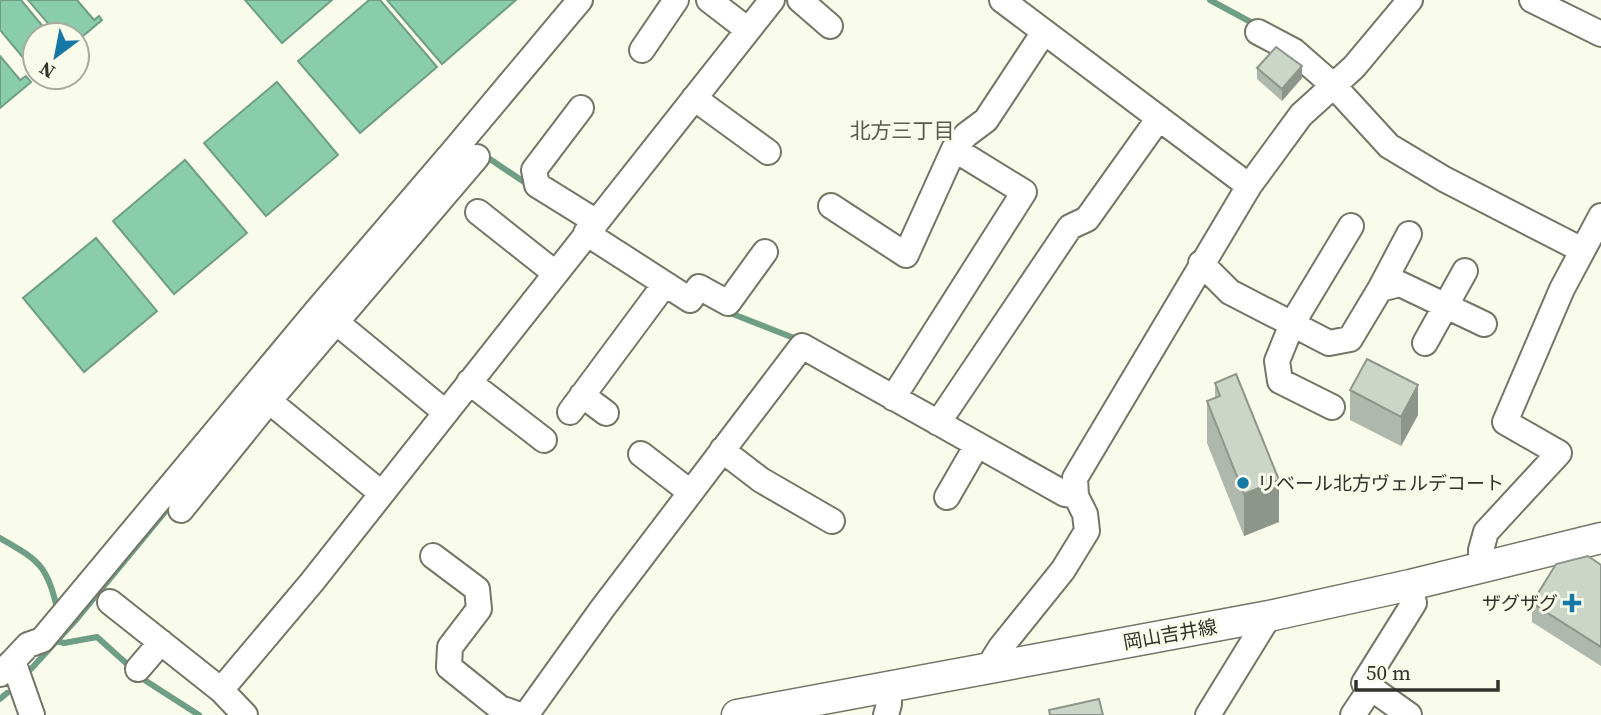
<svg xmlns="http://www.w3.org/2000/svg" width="1601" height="715" viewBox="0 0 1601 715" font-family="'Source Serif 4','Noto Sans JP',serif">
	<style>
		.water { fill: #8acdad; stroke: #6f9e86; stroke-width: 2 }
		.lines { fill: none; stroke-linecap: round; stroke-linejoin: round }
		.stream { stroke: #6f9e86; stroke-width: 6 }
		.minor-casing { stroke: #737667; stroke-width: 28 }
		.major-casing { stroke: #737667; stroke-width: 33 }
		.minor { stroke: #fff; stroke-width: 24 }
		.major { stroke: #fff; stroke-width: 30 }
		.wall { fill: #afb8ac }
		.shaded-wall { fill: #8e968c }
		.building { fill: #cbd6c8; stroke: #8e968c; stroke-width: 2 }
		.poi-dot { fill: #1778a5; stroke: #f9fceb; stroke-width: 2.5 }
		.labels { text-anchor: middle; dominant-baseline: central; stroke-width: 6; stroke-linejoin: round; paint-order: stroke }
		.poi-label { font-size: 19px; fill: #31322b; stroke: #f9fceb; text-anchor: start }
		.street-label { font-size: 19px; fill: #31322b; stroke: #f9fceb }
		.neighbourhood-label { font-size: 21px; fill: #575a4c; stroke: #f9fceb }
	</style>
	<rect width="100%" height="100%" fill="#f9fceb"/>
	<!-- water -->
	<path class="water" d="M 0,0 L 21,0 L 50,35 L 35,35 L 35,72 L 0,30 Z
		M 28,0 L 77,0 L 94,20 L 99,16 L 102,20 L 77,41 L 77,35 L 58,35 Z
		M 245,0 L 332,0 L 282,43 Z
		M 369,0 L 380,0 L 437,67 L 360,133 L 298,61 Z
		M 387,0 L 516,0 L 442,64 Z
		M 0,56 L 20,80 L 26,76 L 31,82 L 0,108 Z
		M 277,82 L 338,155 L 266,216 L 204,143 Z
		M 185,160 L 247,233 L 174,294 L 113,221 Z
		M 96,238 L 157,311 L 84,372 L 23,298 Z"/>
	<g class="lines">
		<!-- stream -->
		<path class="stream" d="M 1210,0 L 1258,26
			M 484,155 L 530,186
			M 725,311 L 799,340
			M 0,538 C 35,559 46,562 56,604
			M 56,641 L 64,643 L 97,637 L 146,681 L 199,715
			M 31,669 L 75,621 L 174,501
			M 0,699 L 7,693"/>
		<!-- minor casing -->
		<g class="minor-casing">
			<path id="minor" d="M 709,0 L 748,30
				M 800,0 L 830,26
				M 1002,0 L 1249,186
				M 1532,0 L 1601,34
				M 1258,32 L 1294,51 L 1334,86 L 1389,146 L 1444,179 L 1582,250
				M 642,50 L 676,0
				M 694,98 L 768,152
				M 581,108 L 534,170 L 537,185 L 595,221
				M 831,206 L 906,255 L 954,149 L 966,135 L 986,120 L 1044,32
				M 478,212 L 555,273
				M 586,233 L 690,300 L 699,287 L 728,303 L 765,252
				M 1201,263 L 1230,292 L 1329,343 L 1350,339 L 1380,289 L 1400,284 L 1484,324
				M 1380,289 L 1409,234
				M 336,322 L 445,412
				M 1425,343 L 1465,271
				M 469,382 L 544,440
				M 582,395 L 606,413
				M 893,398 L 1024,192 L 954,149
				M 269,401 L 381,493
				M 1332,407 L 1280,381 L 1277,361 L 1292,324 L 1351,226
				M 570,412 L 665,284
				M 938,423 L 1070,227 L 1087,219 L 1159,118
				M 722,450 L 761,480 L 832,521
				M 641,454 L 690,492
				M 947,497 L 977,445
				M 181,510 L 269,401 L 477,157
				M 433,556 L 477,589 L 479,609 L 450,647 L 449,667 L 500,708 L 520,715
				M 1481,568 L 1481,550 L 1486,532 L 1559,453 L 1505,422 L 1562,289 L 1601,216
				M 110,602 L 221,690 L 245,715
				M 13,661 L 28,645 L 42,640 L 319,308 L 456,148 L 580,0
				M 992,667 L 994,658 L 1001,647 L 1063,570 L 1087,531 L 1085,514 L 1076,496 L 1075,478 L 1249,186 L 1301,115 L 1354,67 L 1410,0
				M 138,669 L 161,642
				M 0,674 L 13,661 L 32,715
				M 221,690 L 312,582 L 772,0
				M 526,715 L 602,609 L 802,346 L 1065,494 L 1076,496
				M 886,715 L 889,704 L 889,687
				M 1208,715 L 1269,616
				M 1353,715 L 1371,688
				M 1409,715 L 1364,683 L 1414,603 L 1410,585"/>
		</g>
		<!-- major casing -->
		<g class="major-casing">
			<path id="major" d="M 737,715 L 1269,616 L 1410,585 L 1601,538"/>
		</g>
		<!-- minor -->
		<use href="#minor" class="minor"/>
		<!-- major -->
		<use href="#major" class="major"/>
	</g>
	<!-- wall -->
	<path class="wall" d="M 1257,68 L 1302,78 L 1282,101 L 1257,79 Z
		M 1215,383 L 1279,522 L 1244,536 L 1207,443 L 1207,401 L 1215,398 Z
		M 1350,390 L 1418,415 L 1401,446 L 1350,420 Z
		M 1601,565 L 1601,666 L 1532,622 L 1532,603 Z"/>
	<!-- shaded-wall -->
	<path class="shaded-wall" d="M 1302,66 L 1302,78 L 1282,101 L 1282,89 Z
		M 1418,385 L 1418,415 L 1401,446 L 1401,417 Z
		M 1279,480 L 1279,522 L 1244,536 L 1244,494 Z"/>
	<!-- building -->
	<path class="building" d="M 1276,47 L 1302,66 L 1282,89 L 1257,68 Z
		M 1367,359 L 1418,385 L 1401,417 L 1350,390 Z
		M 1236,374 L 1279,480 L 1244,494 L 1207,401 L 1220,396 L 1215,383 Z
		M 1588,556 L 1601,565 L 1601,647 L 1532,603 L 1556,564 Z
		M 1099,699 L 1103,715 L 1050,715 L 1049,710 Z"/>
	<!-- markers -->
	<g class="poi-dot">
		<circle cx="1243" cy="483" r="7"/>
		<path d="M1568.5 592.5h7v7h7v7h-7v7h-7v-7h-7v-7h7z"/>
	</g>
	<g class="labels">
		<!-- poi labels -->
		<g class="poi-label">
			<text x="1257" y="483">リベール北方ヴェルデコート</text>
			<text x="1558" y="603" text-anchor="end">ザグザグ</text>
		</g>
		<!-- street labels -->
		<g class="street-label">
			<text transform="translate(1170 634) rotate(-10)">岡山吉井線</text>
		</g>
		<!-- neighbourhood labels -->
		<g class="neighbourhood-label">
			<text x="902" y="130">北方三丁目</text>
		</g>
	</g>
	<!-- north arrow -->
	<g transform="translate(56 56) rotate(212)"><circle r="33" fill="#f9fceb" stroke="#a9ab9e" stroke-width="2"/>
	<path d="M0-5L12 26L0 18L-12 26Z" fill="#1778a5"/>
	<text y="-10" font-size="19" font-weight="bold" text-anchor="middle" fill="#31322b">N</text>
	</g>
	<!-- scale -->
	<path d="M1356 680v10h142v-10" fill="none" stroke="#31322b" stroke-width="3.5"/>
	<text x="1366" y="680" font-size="21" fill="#31322b" stroke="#f9fceb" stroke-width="5" paint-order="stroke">50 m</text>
</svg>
